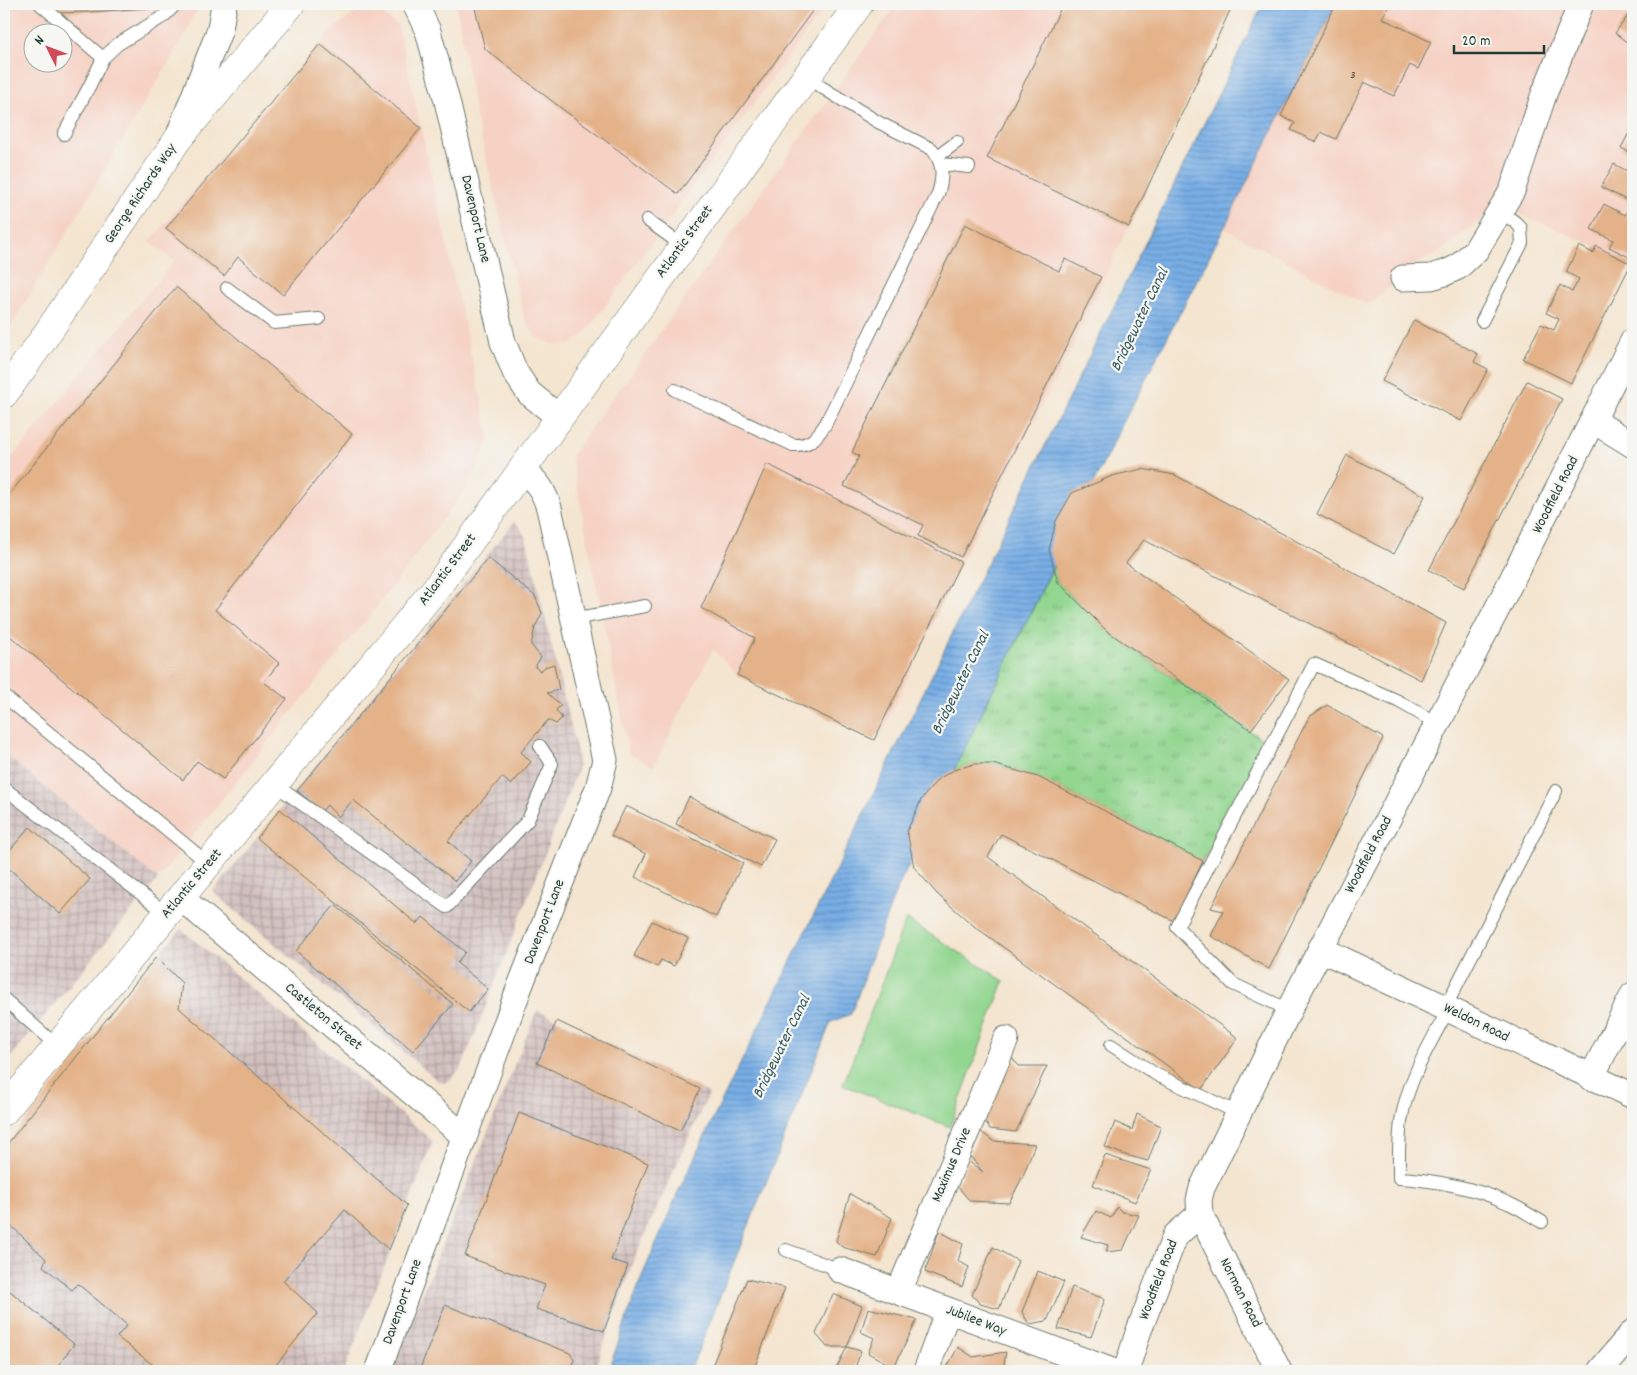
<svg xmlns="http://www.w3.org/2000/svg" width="1637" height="1375" viewBox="0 0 1637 1375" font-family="Dekko,sans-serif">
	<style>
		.built { fill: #f6d2c4; fill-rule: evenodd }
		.industrial { fill: url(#industrial-grid) }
		.grass { fill: url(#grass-tufts); stroke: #588a62 }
		.pitch { fill: #92d68f; stroke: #588a62 }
		.water { fill: url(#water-rules); stroke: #4c768d }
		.building { fill: #e4b289 }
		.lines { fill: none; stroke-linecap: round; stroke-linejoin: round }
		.lane-casing { stroke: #6a786b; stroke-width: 14 }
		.street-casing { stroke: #6a786b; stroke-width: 27 }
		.secondary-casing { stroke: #6a786b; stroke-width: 29 }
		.lane { stroke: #fff; stroke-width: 12 }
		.street { stroke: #fff; stroke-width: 25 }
		.secondary { stroke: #fff; stroke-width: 28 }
		.labels { text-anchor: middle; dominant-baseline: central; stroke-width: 4.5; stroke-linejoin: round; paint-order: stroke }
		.number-label { font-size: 12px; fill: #505a49 }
		.street-label { font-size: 15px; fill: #1f3d34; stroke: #f6f6f2 }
		.water-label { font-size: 16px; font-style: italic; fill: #355960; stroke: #f6f6f2 }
	</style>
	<defs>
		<pattern id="industrial-grid" width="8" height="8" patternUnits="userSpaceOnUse" patternTransform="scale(1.25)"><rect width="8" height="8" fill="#d1bfbe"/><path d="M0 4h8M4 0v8" fill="none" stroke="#a99c9b"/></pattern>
		<pattern id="grass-tufts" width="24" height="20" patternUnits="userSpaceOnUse" patternTransform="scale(1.25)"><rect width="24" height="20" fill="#92d68f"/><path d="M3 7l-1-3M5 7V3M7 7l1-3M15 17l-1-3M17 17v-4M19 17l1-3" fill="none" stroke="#77af76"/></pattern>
		<pattern id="water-rules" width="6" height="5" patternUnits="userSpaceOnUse" patternTransform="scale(1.25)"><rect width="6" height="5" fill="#78aee6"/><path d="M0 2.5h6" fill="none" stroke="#628fbb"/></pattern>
	</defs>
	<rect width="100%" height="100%" fill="#f6f6f2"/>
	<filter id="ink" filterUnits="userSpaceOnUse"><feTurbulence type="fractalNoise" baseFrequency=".02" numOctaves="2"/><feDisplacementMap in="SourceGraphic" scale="10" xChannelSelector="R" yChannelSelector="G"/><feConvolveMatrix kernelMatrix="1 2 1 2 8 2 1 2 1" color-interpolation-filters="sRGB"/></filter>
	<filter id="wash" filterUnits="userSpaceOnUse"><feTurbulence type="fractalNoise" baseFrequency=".0096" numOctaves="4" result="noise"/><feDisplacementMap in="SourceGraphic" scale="20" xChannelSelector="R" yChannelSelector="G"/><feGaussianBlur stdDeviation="1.12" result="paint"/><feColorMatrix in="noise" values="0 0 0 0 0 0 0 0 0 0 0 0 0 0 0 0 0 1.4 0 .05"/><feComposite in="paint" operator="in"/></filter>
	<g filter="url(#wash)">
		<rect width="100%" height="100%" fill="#f4e5d0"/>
		<!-- built -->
		<path class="built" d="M 4,4 L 199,4 L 185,35 L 4,338 ZM 32,32 L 62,32 L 62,62 L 32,62 Z
			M 456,4 L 827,4 L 584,335 L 569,345 L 552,344 L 536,336 L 525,320 L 474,109 Z
			M 897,4 L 1232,4 L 1072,347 L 961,562 L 882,734 L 737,675 L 713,649 L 653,767 L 629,753 L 571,456 Z
			M 1336,4 L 1633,4 L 1633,265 L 1596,246 L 1498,205 L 1440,252 L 1420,262 L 1368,305 L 1224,228 Z
			M 358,11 L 383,15 L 398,26 L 490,440 L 466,488 L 390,590 L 158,879 L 4,754 L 4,468 L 174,261 L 150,241 L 333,29 Z"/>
		<!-- industrial -->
		<path class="industrial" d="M 514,522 L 520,527 L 526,538 L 577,752 L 579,766 L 475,1034 L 461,1068 L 451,1079 L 444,1083 L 438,1081 L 213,892 Z
			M 4,754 L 158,879 L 4,1065 Z
			M 181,929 L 433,1141 L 344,1371 L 4,1371 L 4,1150 L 156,957 Z
			M 537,1010 L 709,1093 L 634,1259 L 594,1371 L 391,1371 Z"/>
		<!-- grass -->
		<path class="grass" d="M 1054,566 L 1058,582 L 1107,631 L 1267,743 L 1203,861 L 1038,777 L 993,764 L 974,764 L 954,770 Z"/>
		<!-- pitch -->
		<path class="pitch" d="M 906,919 L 1004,981 L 950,1127 L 843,1085 Z"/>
		<!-- water -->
		<path class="water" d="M 1263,4 L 1336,4 L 1224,228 L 1123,423 L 954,770 L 894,896 L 851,1014 L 831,1022 L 690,1371 L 608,1371 L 642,1276 L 680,1188 L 713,1119 Z"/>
		<g id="blocks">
			<!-- building -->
			<path class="building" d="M 54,4 L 164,4 L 165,7 L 89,12 L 56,13 Z
				M 474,4 L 803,4 L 813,10 L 678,194 L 565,111 L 485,49 Z
				M 1063,4 L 1233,4 L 1129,227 L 987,158 Z
				M 1336,4 L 1390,4 L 1382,18 L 1431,42 L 1418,69 L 1410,65 L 1394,96 L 1364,82 L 1336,139 L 1321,132 L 1316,142 L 1291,130 L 1295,123 L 1281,116 Z
				M 1633,9 L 1633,47 L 1615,33 Z
				M 320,44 L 421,128 L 283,295 L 238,257 L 224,276 L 166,228 Z
				M 1633,125 L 1633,154 L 1621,148 Z
				M 1614,164 L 1633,174 L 1633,259 L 1609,247 L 1613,240 L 1591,229 L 1604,204 L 1625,215 L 1632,203 L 1601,187 Z
				M 965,224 L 1059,271 L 1065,259 L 1101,277 L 961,557 L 918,536 L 923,525 L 844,486 L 859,456 L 852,452 Z
				M 1579,246 L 1593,253 L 1596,246 L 1631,264 L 1571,383 L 1523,359 L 1541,324 L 1554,330 L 1559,319 L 1546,313 L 1560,285 L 1572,292 L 1579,279 L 1566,272 Z
				M 176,287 L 352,434 L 215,610 L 279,663 L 264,682 L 287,699 L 223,779 L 197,761 L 183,780 L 4,631 L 4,501 Z
				M 1414,320 L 1478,354 L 1474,362 L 1488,369 L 1461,421 L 1382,381 Z
				M 1527,381 L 1562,399 L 1464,588 L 1429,570 Z
				M 1347,455 L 1425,496 L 1394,554 L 1317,514 Z
				M 767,464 L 961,562 L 874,740 L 737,675 L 755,638 L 701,608 Z
				M 1142,469 L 1175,475 L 1446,623 L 1421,680 L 1144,540 L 1126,563 L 1289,679 L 1251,730 L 1107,631 L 1058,582 L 1049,550 L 1056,521 L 1072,493 L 1112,476 Z
				M 488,558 L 535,596 L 542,613 L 535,627 L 531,645 L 541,657 L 535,667 L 540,671 L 545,667 L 554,664 L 559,690 L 547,693 L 561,705 L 556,710 L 562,718 L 556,724 L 548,720 L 521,752 L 531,762 L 511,785 L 502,777 L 448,841 L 471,861 L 455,881 L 353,800 L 338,817 L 327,805 L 322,811 L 297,791 Z
				M 1327,705 L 1383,738 L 1269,969 L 1211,936 L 1223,911 L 1211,908 L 1309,717 Z
				M 974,764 L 993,764 L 1038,777 L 1203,861 L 1174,921 L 1001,834 L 988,857 L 1238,1038 L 1201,1090 L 974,926 L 937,894 L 914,867 L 907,831 L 921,800 L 938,779 L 954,770 Z
				M 689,797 L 775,839 L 761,867 L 676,824 Z
				M 626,806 L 743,863 L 716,917 L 635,877 L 646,854 L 611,836 Z
				M 280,809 L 417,924 L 423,917 L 465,952 L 457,963 L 488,989 L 469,1012 L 257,838 Z
				M 30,827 L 90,879 L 60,914 L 4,864 L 4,857 Z
				M 335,905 L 453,1004 L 413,1051 L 296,951 Z
				M 652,921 L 688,938 L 674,966 L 661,960 L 657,967 L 634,956 Z
				M 156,957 L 182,983 L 179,1008 L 407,1205 L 389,1250 L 345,1210 L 283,1281 L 318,1313 L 271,1371 L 161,1371 L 117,1337 L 127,1325 L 78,1284 L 72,1290 L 43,1266 L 46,1259 L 4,1219 L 4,1148 Z
				M 557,1021 L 700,1089 L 680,1131 L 537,1063 Z
				M 1005,1050 L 1019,1066 L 1047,1066 L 1016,1132 L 990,1129 L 983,1119 Z
				M 519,1113 L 648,1163 L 611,1260 L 628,1265 L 604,1331 L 536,1309 L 545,1285 L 465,1256 Z
				M 1137,1114 L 1161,1126 L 1148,1161 L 1125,1155 L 1105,1147 L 1115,1122 L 1132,1130 Z
				M 980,1131 L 993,1141 L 1035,1144 L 1023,1176 L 1009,1203 L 970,1201 L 957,1186 L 968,1161 L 983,1172 L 970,1156 Z
				M 1105,1155 L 1151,1170 L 1135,1202 L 1093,1185 Z
				M 850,1194 L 892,1218 L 877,1257 L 842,1247 L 836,1241 Z
				M 1117,1207 L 1122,1212 L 1139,1215 L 1123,1250 L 1106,1252 L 1108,1245 L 1081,1237 L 1096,1211 L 1111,1218 Z
				M 939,1231 L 963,1244 L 958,1261 L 969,1267 L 962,1287 L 925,1272 Z
				M 993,1247 L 1018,1261 L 999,1309 L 980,1304 L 972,1295 Z
				M 1038,1271 L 1064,1282 L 1047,1321 L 1029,1324 L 1022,1312 Z
				M 747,1279 L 785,1288 L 753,1371 L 710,1371 Z
				M 4,1286 L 74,1344 L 54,1371 L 4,1371 Z
				M 1072,1287 L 1105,1299 L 1091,1337 L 1058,1329 Z
				M 833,1294 L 862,1306 L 847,1347 L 827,1347 L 816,1334 Z
				M 445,1305 L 570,1353 L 574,1360 L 569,1371 L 419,1371 Z
				M 868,1308 L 917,1320 L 894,1367 L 868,1353 L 874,1338 L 861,1332 Z
				M 847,1347 L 861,1351 L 854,1371 L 835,1371 Z
				M 958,1347 L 973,1357 L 1006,1352 L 1003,1371 L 945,1371 Z"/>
		</g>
	</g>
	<g filter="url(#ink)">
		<use href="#blocks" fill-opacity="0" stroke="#6a786b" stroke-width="1"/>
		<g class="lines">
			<!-- lane casing -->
			<g class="lane-casing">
				<path id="lane" d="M 40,4 L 103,58
					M 64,134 L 90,85 L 103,58 L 118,44 L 164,16 L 176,4
					M 938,156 L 957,142
					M 941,164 L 969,167
					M 647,220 L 683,246
					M 227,288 L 274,323 L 319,319
					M 1482,321 L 1522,243 L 1521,228 L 1515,222 L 1500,211
					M 675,390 L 793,445 C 810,446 816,438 825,425 L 938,194 C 943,177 944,164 932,149 L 878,122 L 805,77
					M 573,619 L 645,606
					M 4,696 L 209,864
					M 274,784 L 447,907 L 528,820 L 552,764 L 540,746
					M 4,788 L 167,914
					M 4,999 L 58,1047
					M 1445,1008 L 1556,791
					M 1289,1010 L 1233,984 L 1177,927 L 1314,664 L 1398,701 L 1438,724
					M 1448,1010 C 1430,1044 1409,1078 1402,1116 C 1398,1137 1399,1158 1399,1178 C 1434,1180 1476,1188 1508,1203 C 1520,1208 1531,1216 1542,1222
					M 1111,1045 L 1157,1075 L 1238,1113
					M 786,1250 L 840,1270"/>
			</g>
			<!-- street casing -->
			<g class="street-casing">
				<path id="street" d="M 415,4 L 428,31 L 447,101 L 503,342 L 515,372 L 529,393 L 560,418
					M 180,132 L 220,29 L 224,4
					M 1403,278 L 1431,277 L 1445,273 L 1458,267 L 1476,250 L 1512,191 L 1544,94 L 1581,4
					M 1594,421 L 1633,445
					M 181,898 L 464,1136
					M 1320,949 L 1633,1096
					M 1591,1078 L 1633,995
					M 840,1270 L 1112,1371
					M 899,1291 L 1006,1039
					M 378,1371 L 520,986 L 598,788 L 605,760 L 549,508 C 543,489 538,483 523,470
					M 926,1371 L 948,1310
					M 1126,1371 L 1138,1333 L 1175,1236 L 1200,1214
					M 1279,1371 L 1200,1214 L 1199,1200 L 1202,1188 L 1289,1010 L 1496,611 L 1633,341
					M 1600,1371 L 1633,1332"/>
			</g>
			<!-- secondary casing -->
			<g class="secondary-casing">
				<path id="secondary" d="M 4,394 L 42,341 L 178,139 L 291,4
					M 4,1111 L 437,587 L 859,4"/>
			</g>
			<!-- lane -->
			<use href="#lane" class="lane"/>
			<!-- street -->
			<use href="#street" class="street"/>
			<!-- secondary -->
			<use href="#secondary" class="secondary"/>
		</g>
	</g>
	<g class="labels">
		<!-- number labels -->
		<g class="number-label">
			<text x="1353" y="75">3</text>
		</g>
		<!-- street labels -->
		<g class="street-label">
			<text transform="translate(141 194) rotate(-56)">George Richards Way</text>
			<text transform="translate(475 219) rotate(77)">Davenport Lane</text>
			<text transform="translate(685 242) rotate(-54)">Atlantic Street</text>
			<text transform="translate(1556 495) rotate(-63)">Woodfield Road</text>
			<text transform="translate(448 570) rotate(-53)">Atlantic Street</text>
			<text transform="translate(1369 855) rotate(-62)">Woodfield Road</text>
			<text transform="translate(192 884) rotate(-50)">Atlantic Street</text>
			<text transform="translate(545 922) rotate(-69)">Davenport Lane</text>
			<text transform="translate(323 1017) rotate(40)">Castleton Street</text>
			<text transform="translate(1476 1023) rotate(26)">Weldon Road</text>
			<text transform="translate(952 1165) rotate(-67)">Maximus Drive</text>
			<text transform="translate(1159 1280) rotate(-69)">Woodfield Road</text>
			<text transform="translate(1240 1293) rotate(63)">Norman Road</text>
			<text transform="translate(403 1302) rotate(-70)">Davenport Lane</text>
			<text transform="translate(976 1321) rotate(21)">Jubilee Way</text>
		</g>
		<!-- water labels -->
		<g class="water-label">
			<text transform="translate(1140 320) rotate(-64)">Bridgewater Canal</text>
			<text transform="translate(961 683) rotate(-64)">Bridgewater Canal</text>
			<text transform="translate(782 1047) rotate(-64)">Bridgewater Canal</text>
		</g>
	</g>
	<!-- margin -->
	<rect width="1637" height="1375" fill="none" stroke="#f6f6f2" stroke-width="20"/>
	<!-- north arrow -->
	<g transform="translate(48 48) rotate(312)"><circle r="24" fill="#f6f6f2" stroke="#a0aca6"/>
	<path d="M0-4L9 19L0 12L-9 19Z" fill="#d1495b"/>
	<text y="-8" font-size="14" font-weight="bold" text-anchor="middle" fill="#1f3d34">N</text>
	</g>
	<!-- scale -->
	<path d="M1454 45v8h90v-8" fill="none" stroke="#1f3d34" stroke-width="2.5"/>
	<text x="1462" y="45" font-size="15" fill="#1f3d34" stroke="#f6f6f2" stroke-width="4" paint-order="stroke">20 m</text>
</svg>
